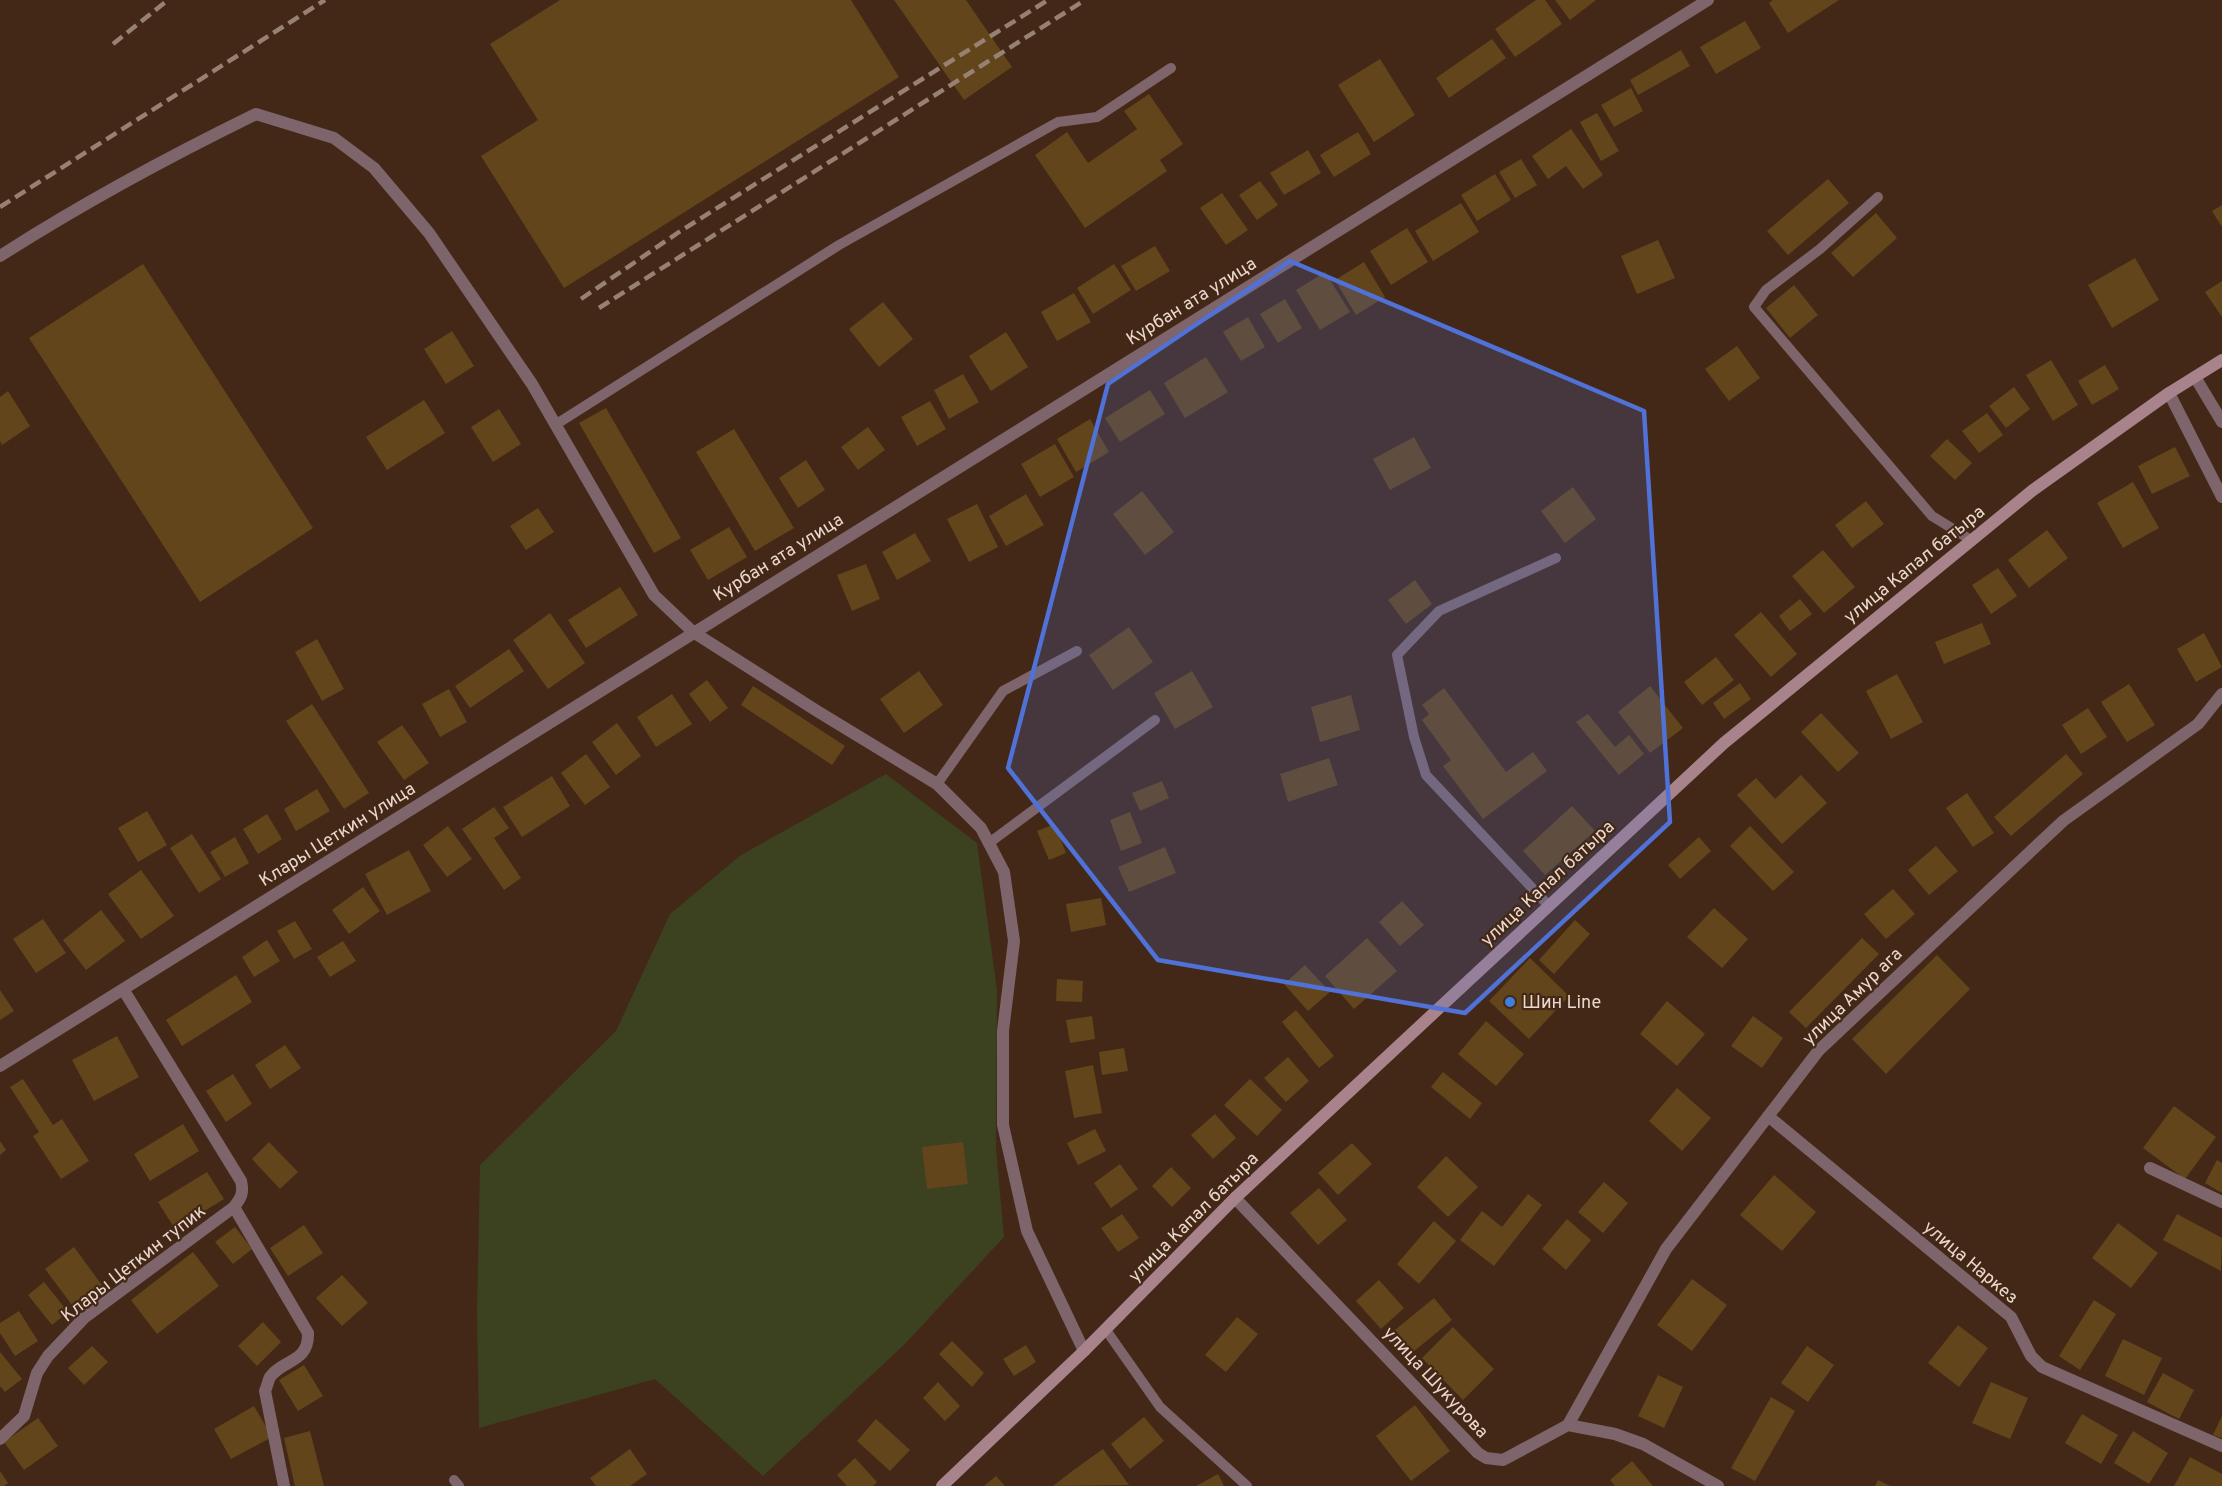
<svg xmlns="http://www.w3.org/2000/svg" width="2222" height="1486" font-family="Overpass,sans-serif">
	<rect width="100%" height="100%" fill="#432817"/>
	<path fill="#3c4120" d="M886 774 977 843 997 990 996 1149 1004 1237 905 1344 763 1476 655 1379 479 1428 477 1312 480 1165 616 1031 670 914 741 855Z"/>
	<path fill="#63451b" d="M560 0H851L899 77 564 288 481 156 538 120 490 44Z
		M894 0H966L1012 67 964 100Z
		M1536 0H1545L1562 24 1515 57 1495 29Z
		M1555 0H1596L1570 20Z
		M1773 0H1839L1788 33 1769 3Z
		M1745 21 1761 48 1716 74 1700 47Z
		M1492 39 1506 58 1449 98 1436 78Z
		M1681 50 1690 66 1638 95 1630 80Z
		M1380 59 1415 115 1374 142 1338 85Z
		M1631 88 1643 111 1614 127 1601 105Z
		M1149 94 1183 144 1160 160 1167 171 1085 228 1035 155 1067 132 1088 163 1137 129 1124 111Z
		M1597 113 1619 151 1601 161 1580 122Z
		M1571 129 1603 175 1583 189 1566 166 1548 179 1532 156Z
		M1358 132 1371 154 1334 177 1320 155Z
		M1308 150 1321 173 1284 195 1270 173Z
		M1521 159 1537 185 1515 198 1499 172Z
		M1495 174 1511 200 1477 221 1461 195Z
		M1828 179 1849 203 1788 255 1767 231Z
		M1260 181 1278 205 1257 220 1239 195Z
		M1222 193 1248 230 1226 245 1200 208Z
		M1461 203 1479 232 1433 261 1415 231Z
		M2222 205V227L2212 211Z
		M1876 213 1897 238 1853 277 1831 253Z
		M1407 228 1428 262 1391 285 1370 251Z
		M1658 240 1675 278 1637 294 1621 256Z
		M1155 246 1170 271 1136 291 1121 266Z
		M2135 258 2159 300 2112 328 2088 285Z
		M1364 262 1385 297 1356 315 1335 280Z
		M143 264 313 528 200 602 29 338Z
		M1114 264 1131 290 1093 314 1077 288Z
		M1325 272 1350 312 1320 330 1296 290Z
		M2222 281V317L2205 292Z
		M1794 285 1818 315 1790 338 1766 308Z
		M1074 293 1091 322 1057 341 1041 312Z
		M1285 299 1302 328 1278 343 1260 314Z
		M883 302 913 339 879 367 849 329Z
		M1248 317 1265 347 1241 361 1223 332Z
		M452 331 474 366 446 384 424 349Z
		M1006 332 1028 367 991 391 969 356Z
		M1737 346 1760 378 1729 401 1705 369Z
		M1206 357 1228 392 1185 418 1164 383Z
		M2051 360 2078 405 2053 421 2026 375Z
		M2105 365 2119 389 2092 405 2078 381Z
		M963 374 979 402 949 419 934 390Z
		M2014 387 2030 409 2006 428 1989 406Z
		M1150 390 1165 414 1120 442 1105 418Z
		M8 391 30 426 2 445 0 441V397Z
		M424 400 445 433 387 470 366 437Z
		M930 401 946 429 917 446 901 417Z
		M606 408 681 538 654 553 579 423Z
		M499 409 521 444 493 462 471 427Z
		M1987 413 2003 435 1979 453 1962 431Z
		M1090 419 1109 452 1076 472 1057 439Z
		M868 427 885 450 858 470 841 447Z
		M734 429 794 528 755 551 696 452Z
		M1414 437 1431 468 1390 490 1373 459Z
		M1947 439 1972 463 1955 480 1930 456Z
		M1055 444 1074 477 1040 497 1021 464Z
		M2175 447 2190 476 2152 494 2138 466Z
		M806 460 825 490 798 508 779 478Z
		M2133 482 2159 528 2123 548 2097 503Z
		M1573 487 1596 519 1565 543 1541 511Z
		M1142 491 1174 532 1145 555 1113 514Z
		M1026 494 1044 525 1006 546 989 516Z
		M1866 501 1884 524 1852 548 1835 525Z
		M977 504 998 547 969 562 947 519Z
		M538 508 554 532 526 550 510 526Z
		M729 527 747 557 708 580 690 550Z
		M2047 530 2068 558 2029 588 2008 560Z
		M915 533 931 561 897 580 882 552Z
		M1823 550 1855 587 1824 613 1792 576Z
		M866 564 880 599 852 611 837 575Z
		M1998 568 2017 596 1991 614 1972 585Z
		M1415 580 1432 604 1406 624 1388 600Z
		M620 587 638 615 586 648 568 620Z
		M1800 599 1812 614 1790 631 1779 616Z
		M1761 612 1797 654 1771 677 1734 635Z
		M550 613 585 663 548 689 513 640Z
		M1982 623 1991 644 1944 664 1935 642Z
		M1129 627 1153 662 1113 690 1089 655Z
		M2204 633 2222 667 2196 682 2177 649Z
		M317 639 344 689 322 701 295 652Z
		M509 649 524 671 470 708 455 686Z
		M1716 657 1734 680 1702 705 1684 682Z
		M919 671 943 705 904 733 880 699Z
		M1192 671 1213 707 1175 729 1154 693Z
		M1897 674 1923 722 1891 739 1866 691Z
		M707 680 728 708 710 722 689 694Z
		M1740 683 1751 699 1724 719 1713 703Z
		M2129 684 2155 725 2127 742 2101 702Z
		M753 686 845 746 832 765 741 705Z
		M1650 686 1683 728 1650 753 1618 712Z
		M1444 688 1506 772 1533 752 1547 771 1483 819 1443 766 1451 760 1422 720 1429 714 1422 705Z
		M449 689 467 722 440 737 422 704Z
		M672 694 692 724 656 747 637 717Z
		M1351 695 1360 730 1320 742 1311 707Z
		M312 704 369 793 344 809 286 721Z
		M2088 708 2107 737 2081 754 2062 725Z
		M1821 713 1859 753 1838 772 1801 732Z
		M1588 714 1615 747 1629 735 1644 754 1619 775 1576 722Z
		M617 723 641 756 616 775 592 742Z
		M402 725 429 763 404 780 377 742Z
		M586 754 610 787 585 805 561 773Z
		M2066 754 2083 774 2011 836 1994 817Z
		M1329 758 1338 785 1288 802 1280 774Z
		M1801 775 1827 803 1782 844 1737 795 1756 778 1775 799Z
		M552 776 570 806 522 837 503 807Z
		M1162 781 1169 798 1140 811 1132 793Z
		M317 789 330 811 296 831 284 809Z
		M1967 793 1994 833 1973 847 1946 808Z
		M1572 806 1595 831 1545 875 1523 851Z
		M494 807 509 828 494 838 521 878 504 890 462 829Z
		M147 811 167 845 138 862 118 828Z
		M1130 812 1142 843 1121 851 1110 820Z
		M267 814 282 839 258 854 243 829Z
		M1055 824 1066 853 1049 860 1037 831Z
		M448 826 472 859 447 877 423 845Z
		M1750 826 1794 872 1773 891 1730 846Z
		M192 834 221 879 199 893 170 848Z
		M235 837 249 863 225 877 210 852Z
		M1699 837 1711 851 1680 879 1668 865Z
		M1936 846 1958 871 1929 895 1908 870Z
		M1165 847 1176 873 1129 892 1118 867Z
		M409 850 431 891 387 915 365 874Z
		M141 870 174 916 141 939 108 894Z
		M363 887 380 911 349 934 332 910Z
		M1893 889 1915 914 1886 939 1864 914Z
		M1101 898 1106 925 1071 932 1066 904Z
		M1402 901 1424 925 1400 946 1379 922Z
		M1714 908 1748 939 1722 968 1687 937Z
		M101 910 125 941 86 970 63 940Z
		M43 919 66 953 36 973 13 939Z
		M1575 920 1590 934 1554 974 1539 960Z
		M295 921 312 949 294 959 277 931Z
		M1367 938 1397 971 1354 1009 1325 976Z
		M1862 938 1879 954 1806 1028 1789 1012Z
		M267 940 280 961 254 977 242 957Z
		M343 941 356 961 330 977 317 957Z
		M1937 955 1970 989 1886 1074 1852 1039Z
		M1530 958 1569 996 1529 1039 1489 1001Z
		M1305 965 1330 992 1308 1011 1284 984Z
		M236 975 252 1002 182 1046 166 1020Z
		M1057 979 1083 981 1082 1002 1056 1001Z
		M0 990 14 1011 0 1020Z
		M1667 1001 1705 1034 1677 1066 1640 1034Z
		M1296 1010 1334 1056 1319 1068 1282 1022Z
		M1092 1016 1095 1039 1070 1043 1066 1020Z
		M1753 1016 1783 1038 1762 1068 1731 1046Z
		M1486 1021 1524 1054 1496 1086 1458 1054Z
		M117 1036 139 1077 94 1101 72 1060Z
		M285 1045 301 1068 270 1089 255 1065Z
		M1124 1048 1128 1071 1102 1075 1099 1052Z
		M1288 1057 1309 1081 1286 1102 1264 1078Z
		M1093 1065 1102 1113 1074 1118 1065 1071Z
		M1443 1072 1482 1103 1470 1119 1431 1087Z
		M233 1074 252 1104 226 1122 206 1091Z
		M23 1079 53 1125 62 1119 89 1161 61 1179 33 1136 39 1132 10 1087Z
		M1250 1079 1282 1110 1257 1136 1224 1105Z
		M1677 1088 1711 1118 1682 1151 1649 1121Z
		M2174 1106 2216 1137 2185 1179 2143 1148Z
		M1215 1114 1236 1138 1213 1159 1191 1135Z
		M183 1124 199 1151 150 1181 134 1154Z
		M1095 1129 1106 1151 1078 1165 1067 1143Z
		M0 1141 6 1150 0 1155Z
		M269 1142 298 1172 280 1189 252 1159Z
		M963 1142 968 1184 927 1189 922 1147Z
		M1352 1143 1372 1164 1338 1195 1318 1173Z
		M1446 1156 1478 1187 1448 1217 1417 1187Z
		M2217 1160 2222 1163V1193L2205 1183Z
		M1120 1164 1138 1189 1111 1208 1094 1183Z
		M1171 1167 1191 1188 1172 1207 1152 1186Z
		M207 1172 224 1199 175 1229 158 1202Z
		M1774 1175 1816 1212 1782 1251 1740 1215Z
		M1604 1182 1628 1203 1603 1233 1578 1212Z
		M1319 1188 1347 1220 1318 1245 1290 1213Z
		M1528 1194 1542 1205 1494 1266 1460 1240 1482 1211 1502 1227Z
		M1122 1214 1139 1238 1118 1252 1101 1228Z
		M2177 1214 2222 1238 2221 1271 2163 1240Z
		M1567 1219 1591 1240 1566 1270 1542 1249Z
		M1434 1221 1456 1241 1419 1284 1397 1264Z
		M2118 1223 2158 1253 2131 1288 2092 1258Z
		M304 1225 323 1253 288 1276 270 1248Z
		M235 1227 252 1249 233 1264 215 1242Z
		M74 1247 104 1288 75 1309 45 1269Z
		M193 1252 219 1286 157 1334 131 1300Z
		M342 1275 368 1303 342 1326 316 1298Z
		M1692 1279 1727 1305 1692 1351 1657 1325Z
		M1379 1280 1404 1308 1381 1329 1356 1301Z
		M44 1282 68 1312 52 1325 28 1295Z
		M1434 1298 1452 1320 1413 1352 1395 1330Z
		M2094 1300 2116 1314 2080 1370 2059 1356Z
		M19 1311 38 1341 15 1356 0 1333V1323Z
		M1237 1317 1258 1334 1226 1372 1205 1355Z
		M263 1322 281 1342 257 1366 238 1346Z
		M1958 1325 1988 1348 1959 1387 1928 1363Z
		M1453 1327 1494 1369 1463 1400 1422 1358Z
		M2123 1339 2162 1358 2144 1395 2105 1376Z
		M952 1341 984 1373 972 1387 939 1354Z
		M1026 1345 1036 1362 1014 1376 1003 1359Z
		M92 1346 108 1362 84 1385 68 1368Z
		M1807 1346 1834 1365 1808 1402 1781 1383Z
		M0 1352 22 1379 5 1392 0 1386Z
		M304 1365 323 1396 298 1411 279 1380Z
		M2163 1373 2194 1390 2179 1419 2147 1402Z
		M1658 1375 1683 1387 1664 1428 1638 1416Z
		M938 1382 960 1406 945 1421 923 1398Z
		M1991 1382 2028 1398 2010 1439 1972 1423Z
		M1771 1397 1795 1411 1755 1481 1731 1468Z
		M1415 1405 1450 1451 1411 1481 1376 1436Z
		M254 1406 272 1437 231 1459 214 1429Z
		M2082 1414 2118 1435 2101 1464 2065 1443Z
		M2222 1416V1438L2213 1435Z
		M1144 1417 1164 1441 1130 1469 1111 1444Z
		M38 1418 58 1446 24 1470 4 1442Z
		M876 1419 910 1450 890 1471 857 1441Z
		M310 1431 324 1486H295L284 1438Z
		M2133 1431 2168 1453 2149 1484 2114 1463Z
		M630 1449 647 1474 630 1486H596L590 1478Z
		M1103 1449 1129 1485 1053 1486 1075 1469Z
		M2190 1457 2222 1474V1486H2174Z
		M855 1458 877 1482 873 1486H847L837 1475Z
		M1632 1461 1653 1486H1615L1610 1480Z
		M0 1471 8 1483 4 1486H0Z
		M1218 1474 1224 1486H1196Z
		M996 1476 1005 1486H984Z
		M1878 1480 1890 1486H1875Z"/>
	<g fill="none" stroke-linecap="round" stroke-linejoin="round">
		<path stroke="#7d656b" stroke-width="10" d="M1878 197 1820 249 1766 290 1754 307 1932 516 1971 540
			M555 425 839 245 1058 122 1097 117 1171 68
			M937 784 1003 691 1077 651
			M989 843 1155 720
			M1549 906 1426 775 1414 737 1397 655 1439 611 1556 558
			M1106 1330 1160 1407 1247 1486
			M454 1480 459 1486"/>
		<path stroke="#7d656b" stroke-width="12" d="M0 256C83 203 168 157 256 114L334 138 374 168 429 233 532 384 654 595 693 632 817 711 937 784 981 828 1004 872 1014 941 1003 1031V1125L1027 1231 1084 1351
			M2195 377 2222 422
			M2169 393 2222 497
			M0 1066 1708 0
			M1768 1116 2011 1317 2031 1356 2042 1367 2222 1446
			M2150 1168 2222 1202
			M1235 1198 1478 1453 1486 1458 1503 1460 1568 1425 1615 1434 1643 1444 1718 1486
			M234 1207 308 1333C309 1363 283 1359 270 1377 268 1381 267 1387 265 1391L284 1486
			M1568 1425 1666 1249 1819 1050 2063 821 2198 724 2222 694
			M0 1439 24 1416 37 1373 48 1356 84 1318 234 1207C241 1198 244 1193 241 1181L123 989"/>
		<path stroke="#a8838c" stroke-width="12" d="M942 1486 1084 1351 1235 1198 1724 743 2033 490 2169 393 2222 360"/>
		<path stroke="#978173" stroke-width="4.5" stroke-dasharray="12 6" stroke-linecap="butt" d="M113 44 168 0
			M0 207 325 0
			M581 299 679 232 1048 0
			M599 308 1085 0"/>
	</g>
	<path fill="#5071d6" fill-opacity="0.2" stroke="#5071d6" stroke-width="4.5" stroke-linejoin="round" d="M1290 261 1644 411 1670 822 1465 1013 1158 960 1008 768 1108 384Z"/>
	<circle fill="#3f7fe0" stroke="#432817" stroke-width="2" cx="1510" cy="1002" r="6"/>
	<g text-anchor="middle" stroke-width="4.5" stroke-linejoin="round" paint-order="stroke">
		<g font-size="18" fill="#ebd9ce" stroke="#432817">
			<text transform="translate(1191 301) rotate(-32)" y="6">Курбан ата улица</text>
			<text transform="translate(778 557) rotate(-32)" y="6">Курбан ата улица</text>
			<text transform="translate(1914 564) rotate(-39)" y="6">улица Капал батыра</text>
			<text transform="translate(337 834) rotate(-32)" y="6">Клары Цеткин улица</text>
			<text transform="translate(1547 883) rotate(-43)" y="6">улица Капал батыра</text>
			<text transform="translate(1852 996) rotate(-44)" y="6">улица Амур ага</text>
			<text transform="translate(1193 1217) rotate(-45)" y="6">улица Капал батыра</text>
			<text transform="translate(1971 1262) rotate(40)" y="6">улица Наркез</text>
			<text transform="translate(133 1263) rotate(-38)" y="6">Клары Цеткин тупик</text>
			<text transform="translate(1436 1382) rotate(47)" y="6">улица Шукурова</text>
		</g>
		<g font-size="18" fill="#ebd9ce" stroke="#432817" text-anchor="start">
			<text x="1522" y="1008">Шин Line</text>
		</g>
	</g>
</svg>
